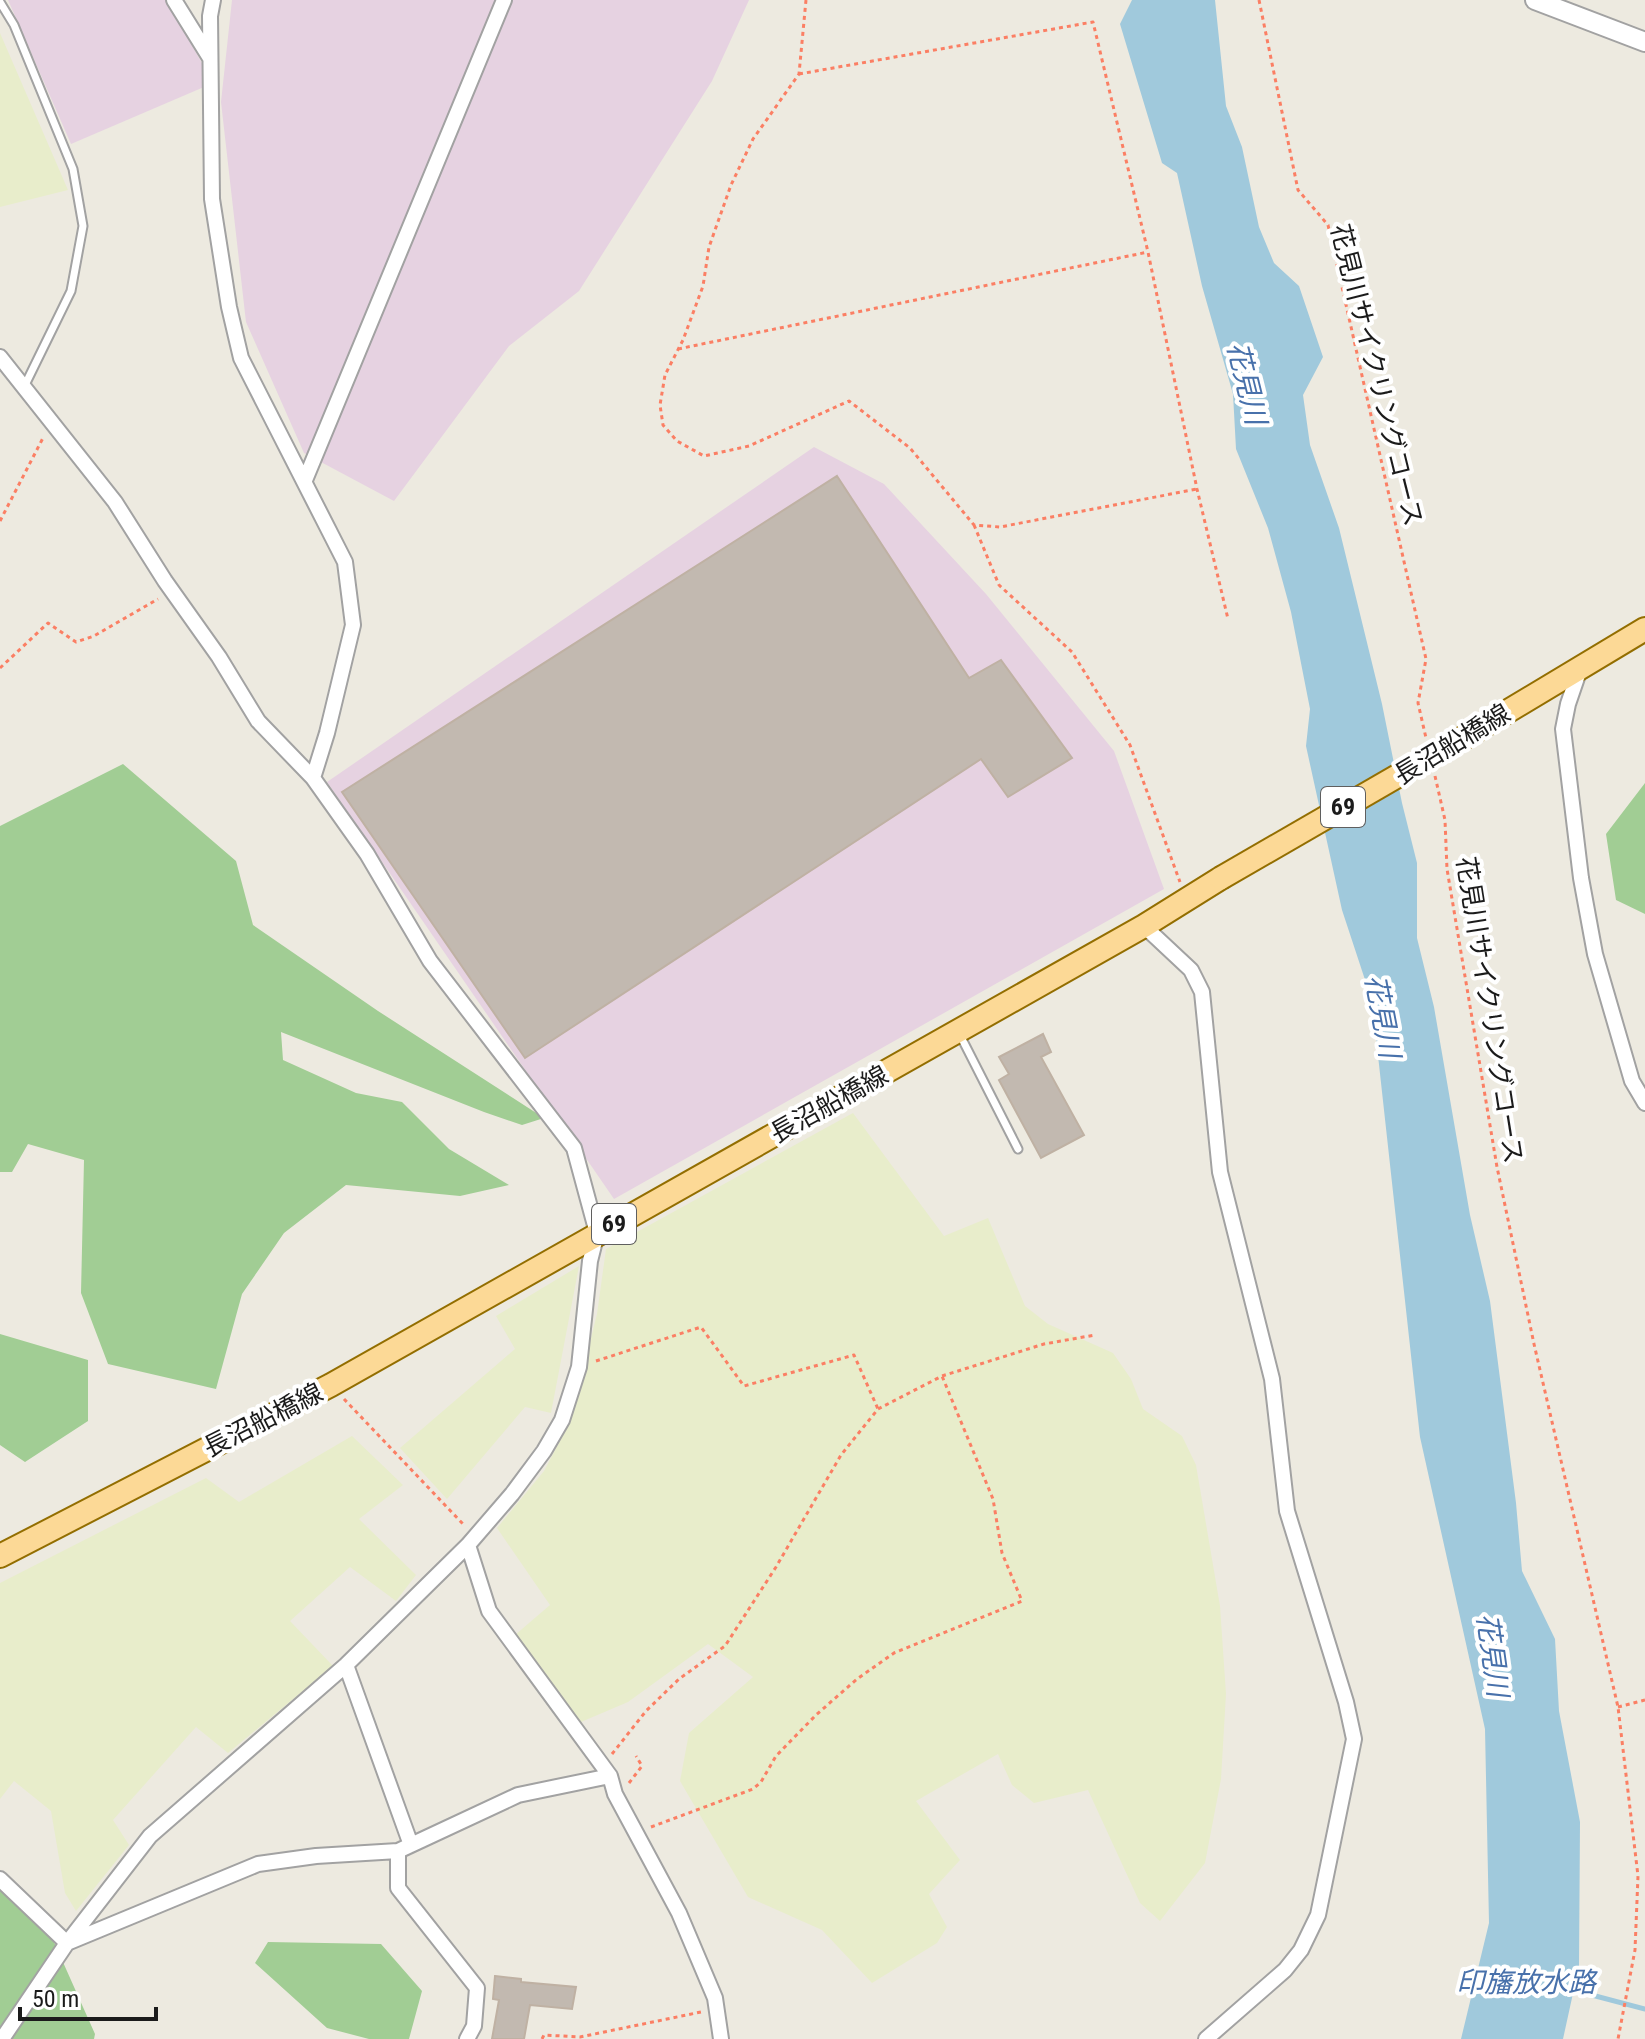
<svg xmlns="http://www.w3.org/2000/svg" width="1645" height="2039" font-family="'Roboto Condensed','Noto Sans JP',sans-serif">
	<rect width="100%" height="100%" fill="#edeae0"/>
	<path fill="#e6d2e1" d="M8 0H167L203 65 204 87 71 144Z
		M232 0H749L712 81 579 291 509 346 394 501 304 453 246 322 221 102Z
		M814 447 884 484 986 594 1114 751 1164 889 614 1199 327 782Z"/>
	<path fill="#e8edcb" d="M0 33 68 190 0 207Z
		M853 1113 944 1236 988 1218 1025 1306 1048 1324 1113 1353 1131 1379 1143 1409 1182 1436 1196 1465 1220 1606 1226 1694 1221 1779 1205 1863 1160 1921 1140 1903 1088 1790 1034 1803 1012 1785 998 1754 916 1801 960 1860 929 1894 947 1927 937 1943 872 1983 822 1930 748 1897 680 1781 689 1733 753 1677 708 1644 628 1702 574 1725 515 1635 550 1605 497 1528 544 1471 570 1422 597 1314 606 1249Z
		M579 1266 551 1413 525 1407 447 1499 400 1448 515 1349 496 1316Z
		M352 1436 403 1485 359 1519 416 1575 396 1601 350 1567 290 1621 333 1666 228 1753 196 1727 113 1820 129 1845 76 1911 65 1893 51 1811 14 1781 0 1799V1583L206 1478 239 1502Z"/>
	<path fill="#a1cd94" d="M123 764 236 861 253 925 378 1011 544 1118 522 1125 484 1112 281 1032 283 1060 356 1093 402 1102 449 1149 509 1185 460 1196 346 1185 284 1233 242 1294 216 1389 108 1364 81 1293 84 1160 28 1144 12 1172H0V826Z
		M1645 783V914L1616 900 1606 834Z
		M0 1334 88 1360V1421L25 1462 0 1445Z
		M0 1890 54 1942 95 2034 94 2039H0Z
		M268 1942 381 1944 422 1991 409 2039H369L327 2028 255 1963Z"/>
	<path fill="#a0c9dc" d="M1132 0H1215L1226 106 1242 147 1259 227 1274 263 1299 286 1323 357 1303 395 1310 445 1339 528 1382 704 1402 803 1417 863V938L1434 1007 1470 1215 1490 1301 1516 1503 1522 1571 1555 1639 1559 1711 1580 1822 1579 1966 1563 2039H1461L1489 1923 1485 1729 1420 1437 1372 1001 1342 910 1306 746 1310 709 1291 612 1268 528 1236 449 1233 394 1202 286 1177 173 1162 163 1120 24Z"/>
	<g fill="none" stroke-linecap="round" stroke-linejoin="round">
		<path stroke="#a0c9dc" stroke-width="5" d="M1569 1989 1645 2009"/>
	</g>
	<path fill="#c2b9b0" stroke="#bfb1a3" stroke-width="2" d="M837 476 969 678 1001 660 1072 758 1008 797 981 759 525 1058 342 792Z
		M1043 1034 1051 1052 1041 1057 1084 1135 1041 1158 999 1080 1009 1074 999 1057Z
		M495 1976 521 1979V1982L576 1987 572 2009 530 2005 524 2039H492L499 2000 493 1999Z"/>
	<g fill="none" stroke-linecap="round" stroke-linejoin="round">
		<g stroke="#a2a2a2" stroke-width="11">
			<path id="service" d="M0 2 14 25 73 169 83 226 71 291 24 387
				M959 1033 1018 1149"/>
		</g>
		<g stroke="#a2a2a2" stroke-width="18">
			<path id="minor" d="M174 0 210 58
				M213 0 210 16 212 199 229 307 241 358 345 562 353 625 327 733 313 778 367 854 430 961 574 1148 597 1233 590 1261 579 1367 562 1420 544 1451 512 1494 468 1545 489 1611 610 1776 615 1794 679 1913 715 1998 721 2039
				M0 357 115 502 165 581 219 657 258 721 313 778
				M305 480 504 0
				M1581 666 1568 704 1563 729 1581 878 1595 954 1632 1081 1645 1103
				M1144 926 1191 970 1202 992 1220 1172 1272 1379 1287 1511 1346 1702 1354 1739 1318 1915 1301 1950 1285 1970 1206 2039
				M346 1665 411 1845
				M0 1879 67 1943 258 1864 316 1856 398 1851
				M2 2039 67 1943 150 1836 346 1665 468 1545
				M467 2039 474 2026 477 1988 398 1888V1851L518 1795 610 1776"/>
		</g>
		<g stroke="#a2a2a2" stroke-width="22">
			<path id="tertiary" d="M1535 0 1645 42"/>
		</g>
		<g stroke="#936e00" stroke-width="26">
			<path id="primary" d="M1465 737 1645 629
				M0 1556 331 1385 1144 926 1221 878"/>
		</g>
		<path stroke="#fb7f64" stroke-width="3" stroke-dasharray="4 4" stroke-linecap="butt" d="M806 0 799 74 753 139 731 185 709 247 703 286 683 340 665 375 660 405 663 425 677 441 704 456 749 446 849 401 910 448 974 525 1000 527 1197 489
			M1259 0 1298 190 1328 225 1426 659 1418 703 1426 738
			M799 74 1093 22 1148 252 1197 489 1228 619
			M678 349 1148 252
			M0 521 44 436
			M974 525 999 585 1072 652 1130 745 1180 882
			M0 668 48 623 76 642 94 636 158 599
			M1435 776 1445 820 1447 869 1497 1167 1534 1344 1618 1707 1638 1876 1635 1950 1618 2039
			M596 1361 701 1327 744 1386 854 1355 878 1409
			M344 1399 463 1524
			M1618 1707 1645 1700
			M612 1754 646 1711 679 1679 725 1646 776 1567 841 1455 878 1409 942 1376 1044 1344 1095 1335
			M629 1783 642 1766 636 1756
			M651 1827 753 1789 761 1782 776 1756 816 1715 857 1679 894 1653 1022 1601 1002 1553 993 1499 942 1376
			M542 2039 544 2035 580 2037 701 2012"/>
		<use href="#service" stroke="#fff" stroke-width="7"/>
		<use href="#minor" stroke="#fff" stroke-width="14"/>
		<use href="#tertiary" stroke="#fff" stroke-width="18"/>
		<use href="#primary" stroke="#fcd996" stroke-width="22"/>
		<g stroke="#936e00" stroke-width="26" stroke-linecap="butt">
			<path id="primary-bridge" d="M1221 878 1465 737"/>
		</g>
		<use href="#primary-bridge" stroke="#fcd996" stroke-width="22"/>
	</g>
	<g text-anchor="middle" stroke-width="8" stroke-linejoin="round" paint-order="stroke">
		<g fill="#fff" stroke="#5f5f5f" stroke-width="2">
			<rect x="1321" y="787" width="44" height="40" rx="6"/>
			<rect x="592" y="1204" width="44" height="40" rx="6"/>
		</g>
		<g font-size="24" font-weight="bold" fill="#1b1b1b">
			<text x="1343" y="815">69</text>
			<text x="614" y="1232">69</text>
		</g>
		<g font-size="26" fill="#1b1b1b" stroke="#fff">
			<text transform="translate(1377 375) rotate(76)" y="9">花見川サイクリングコース</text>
			<text transform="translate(1452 744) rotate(-31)" y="9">長沼船橋線</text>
			<text transform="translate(1490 1010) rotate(81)" y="9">花見川サイクリングコース</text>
			<text transform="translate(829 1104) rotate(-29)" y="9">長沼船橋線</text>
			<text transform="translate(263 1420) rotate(-27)" y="9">長沼船橋線</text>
		</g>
		<g font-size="28" font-style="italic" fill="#4871ab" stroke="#fff">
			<text transform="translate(1247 383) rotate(76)" y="10">花見川</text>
			<text transform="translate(1383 1016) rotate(79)" y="10">花見川</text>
			<text transform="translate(1493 1655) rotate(82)" y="10">花見川</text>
			<text x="1526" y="1992">印旛放水路</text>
		</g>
	</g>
	<path d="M20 2007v12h136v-12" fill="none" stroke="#1b1b1b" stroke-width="4"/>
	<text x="32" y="2007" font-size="24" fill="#1b1b1b" stroke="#ffffff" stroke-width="6" paint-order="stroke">50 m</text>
</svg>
